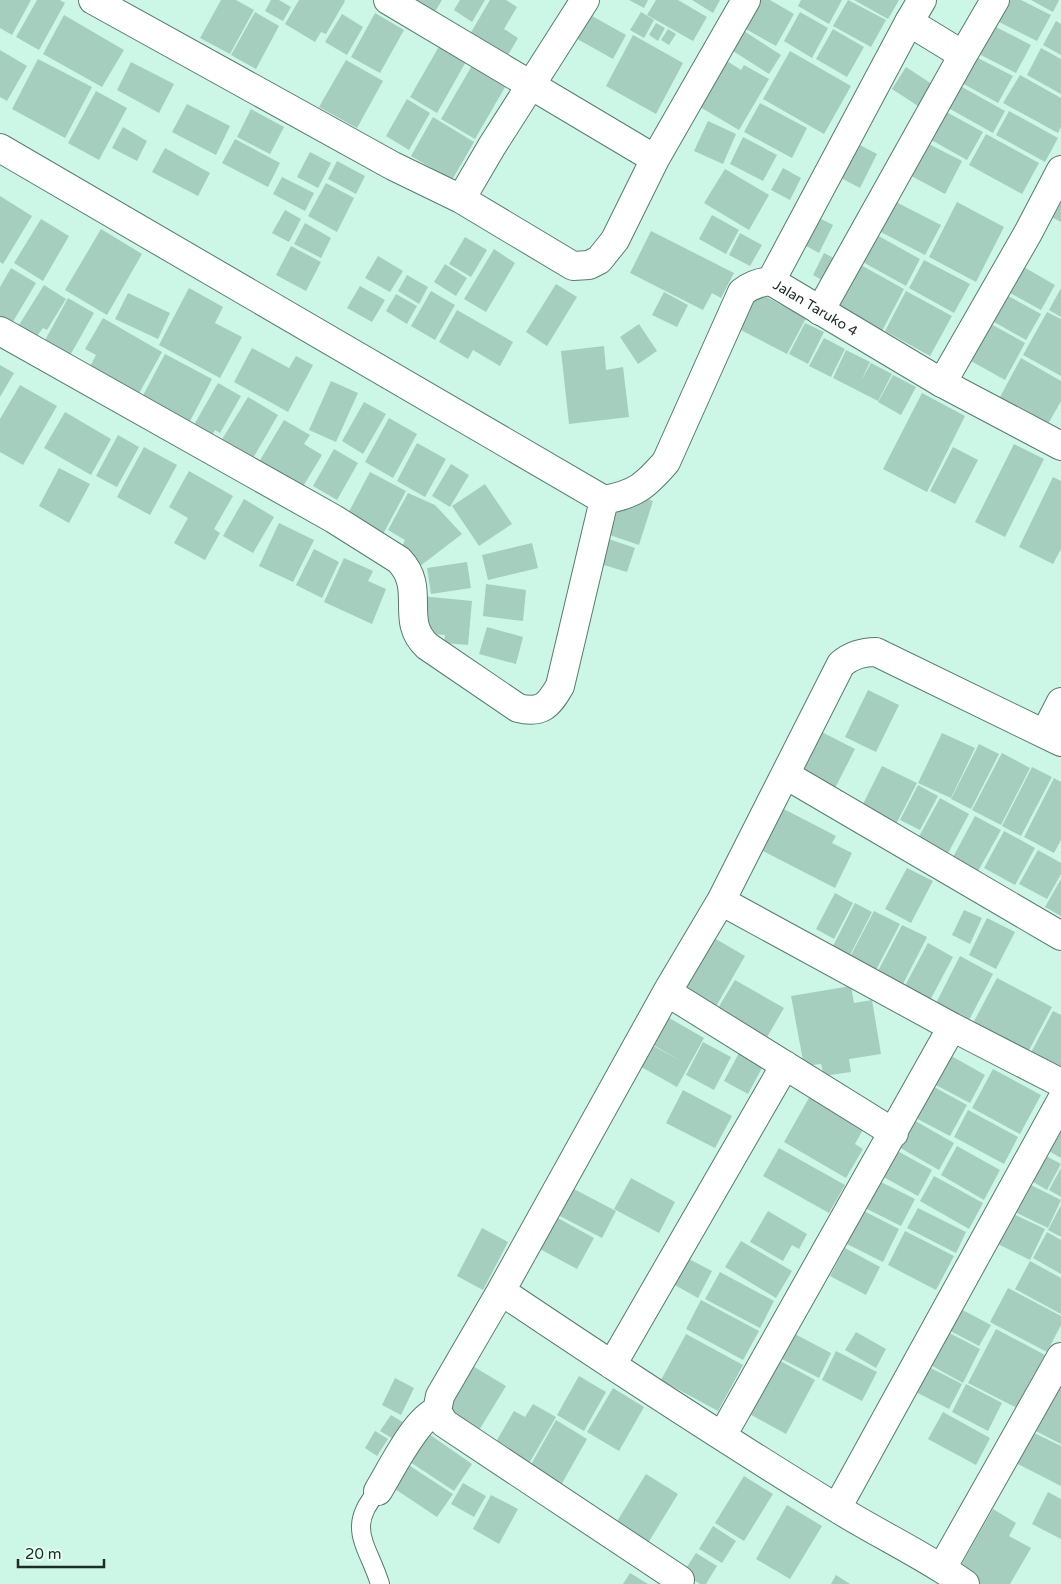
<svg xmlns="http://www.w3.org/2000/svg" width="1061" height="1584" font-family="'Varela Round',sans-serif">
	<rect width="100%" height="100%" fill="#ccf6e6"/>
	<path fill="#a5cebe" d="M0 0H31L12 35 0 28Z
		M37 0H60L65 3 39 50 16 37Z
		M221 0H236L254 10 230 54 200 38Z
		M271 0H279L291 7 283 21 265 11Z
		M299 0H344L345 1 326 34 321 32 315 42 285 24Z
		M409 0H442L433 15Z
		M460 0H485L472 22 454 10Z
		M490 0H506L517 7 504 29 518 38 507 57 470 34Z
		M629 0H648L644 8Z
		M656 0H678L707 17 693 41 647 15Z
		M692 0H720L713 13Z
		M760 0H770L794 14 776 46 744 28Z
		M801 0H842L829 24 798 6Z
		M848 0 886 20 871 47 833 26Z
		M854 0H899L888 19Z
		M1003 0H1021L1051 15 1037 41 993 19Z
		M1031 0H1059L1053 12Z
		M255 12 279 26 256 69 231 55Z
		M585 12 626 35 613 59 572 36Z
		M641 12 654 20 644 38 630 30Z
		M800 12 828 28 812 58 784 41Z
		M375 13 404 30 380 73 351 57Z
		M342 14 363 27 347 55 325 42Z
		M64 15 124 50 102 87 43 54Z
		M1056 21 1061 24V55L1043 45Z
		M656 23 665 28 658 41 649 35Z
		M990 24 1031 45 1016 73 975 52Z
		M668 29 676 34 669 45 661 40Z
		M833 29 864 47 847 77 816 59Z
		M744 31 781 55 769 74 733 51Z
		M633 35 683 63 656 114 606 86Z
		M441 43 468 58 437 113 410 97Z
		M1041 48 1061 59V94L1027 75Z
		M0 50 27 66 7 101 0 97Z
		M790 51 851 86 824 134 763 99Z
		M976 57 1013 76 998 103 962 83Z
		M38 59 92 87 65 138 12 109Z
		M346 60 383 81 357 128 319 107Z
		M727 61 741 70 744 65 769 79 739 130 700 107Z
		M131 62 174 84 159 113 117 90Z
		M474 62 508 82 475 139 441 119Z
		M906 67 932 84 918 106 892 89Z
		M1020 75 1061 98V127L1058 133 1003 103Z
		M955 83 1005 111 993 133 943 105Z
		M96 91 127 108 99 160 68 143Z
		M407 99 430 113 409 150 386 136Z
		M760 103 807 128 792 158 744 132Z
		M187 104 230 126 216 155 172 132Z
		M251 109 284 127 270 154 237 137Z
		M941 109 983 132 967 160 926 137Z
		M1009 111 1058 138 1045 162 996 135Z
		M433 117 474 142 452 180 411 156Z
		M708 121 736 134 723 164 694 151Z
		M123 127 147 141 137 161 112 148Z
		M986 134 1039 163 1022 194 969 165Z
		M743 137 777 155 763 181 730 164Z
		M235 139 280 163 268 187 222 163Z
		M921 140 962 161 945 194 904 172Z
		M854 142 877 154 860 188 837 176Z
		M165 148 210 173 198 196 152 172Z
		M310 152 331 163 318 188 297 177Z
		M337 161 365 176 356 194 328 179Z
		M783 168 801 178 790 200 771 190Z
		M725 169 769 195 749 230 704 203Z
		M282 177 314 193 305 211 273 194Z
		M1061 180V222L1044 213Z
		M326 183 354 198 337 232 308 216Z
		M0 196 32 216 3 264 0 262Z
		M892 200 941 225 925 255 877 230Z
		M957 202 1004 227 976 282 929 257Z
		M285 210 301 219 289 242 272 233Z
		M712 215 739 230 726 254 699 239Z
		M813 215 833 225 819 253 799 242Z
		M41 219 69 236 43 281 14 263Z
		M305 223 331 238 321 258 294 244Z
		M101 229 142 254 107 315 65 290Z
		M651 231 734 273 721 298 712 293 703 310 630 273Z
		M740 233 762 245 750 266 729 255Z
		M875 234 920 259 906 286 861 261Z
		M465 237 487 250 471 277 449 264Z
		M291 246 321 262 306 291 276 275Z
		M494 249 515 263 486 312 464 299Z
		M824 253 840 261 829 284 813 275Z
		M378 256 403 271 390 292 365 278Z
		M924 260 970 284 954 313 909 288Z
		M1015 262 1055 285 1041 310 1001 288Z
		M445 264 467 278 456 296 434 282Z
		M859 264 904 289 881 333 835 308Z
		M11 268 36 283 11 325 0 318V287Z
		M407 275 428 287 419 304 398 291Z
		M556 284 577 297 547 346 526 332Z
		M44 285 66 299 47 330 43 328 37 336 19 325Z
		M360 286 385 300 372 322 347 308Z
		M189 288 223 307 215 323 242 337 220 378 159 345Z
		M1061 288V317L1049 310Z
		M431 291 455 305 435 340 411 326Z
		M906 291 952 316 930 356 885 331Z
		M664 292 688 305 677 327 652 315Z
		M757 292 806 318 787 354 739 329Z
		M1001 292 1041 314 1026 340 987 318Z
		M128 293 170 313 158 339 115 319Z
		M396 294 417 306 407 324 386 311Z
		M68 298 94 313 68 359 43 344Z
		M457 310 513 342 500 366 473 350 468 359 439 342Z
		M1047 312 1061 319V376L1023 355Z
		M103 318 162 352 137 397 86 374 96 355 85 349Z
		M982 319 1025 343 1005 380 962 356Z
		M805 323 824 332 808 364 789 354Z
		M639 324 657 351 638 364 620 337Z
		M824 338 845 349 831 377 809 366Z
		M604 346 606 370 623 367 629 417 569 424 561 351Z
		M252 348 289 368 296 356 313 365 288 412 234 382Z
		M846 350 870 362 861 381 871 363 892 374 878 401 833 378Z
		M165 354 212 379 187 427 140 401Z
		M1021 358 1061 381V401L1048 424 1000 397Z
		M0 365 14 373 0 397Z
		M893 375 916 387 901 415 878 402Z
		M331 381 358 393 336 442 309 430Z
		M218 383 241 396 220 433 215 430 209 441 191 430Z
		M20 385 57 406 23 465 0 452V419Z
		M922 393 965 416 927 492 883 469Z
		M248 397 278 415 252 460 221 441Z
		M364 402 386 414 363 454 342 441Z
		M65 412 111 439 91 475 44 448Z
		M389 418 417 434 393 478 365 462Z
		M284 420 310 435 304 444 322 455 299 493 256 467Z
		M118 435 139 447 117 487 96 476Z
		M417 443 446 459 425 497 397 481Z
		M1014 444 1044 459 1005 537 975 522Z
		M144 447 177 465 150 515 117 497Z
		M953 447 978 460 955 504 930 491Z
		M334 449 358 463 337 500 313 486Z
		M451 464 469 475 450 507 432 496Z
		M59 468 90 484 69 523 39 506Z
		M189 471 233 496 214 529 220 533 205 560 174 543 188 518 169 507Z
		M370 472 406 491 381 538 345 519Z
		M1053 477 1061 481V549L1053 564 1019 547Z
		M485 484 512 524 479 546 452 506Z
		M408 493 435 505 462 534 415 570 399 553 405 540 388 530Z
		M639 496 653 501 639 545 604 533 612 507 624 511 628 499Z
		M244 499 274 517 253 553 223 536Z
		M279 523 314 540 293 582 259 566Z
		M603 537 635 548 627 572 594 562Z
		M532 543 538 568 488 580 482 555Z
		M314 549 339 562 322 598 296 585Z
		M344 558 373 571 368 581 386 589 372 624 324 602Z
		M467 562 471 588 431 594 427 568Z
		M486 584 526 590 523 621 483 616Z
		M421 596 472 601 468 645 444 643 445 635 418 633Z
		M487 627 523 637 516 664 479 654Z
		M868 690 899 705 876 752 845 737Z
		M814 728 855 749 833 792 792 770Z
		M942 733 975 748 951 798 918 783Z
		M979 744 999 754 971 809 951 799Z
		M1002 753 1030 768 1001 825 972 810Z
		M882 766 917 783 895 826 861 808Z
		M1032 767 1052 777 1021 836 1002 826Z
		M1054 778 1061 782V840L1054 853 1024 837Z
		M918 785 938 796 920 830 900 820Z
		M940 798 969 814 946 857 917 840Z
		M778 806 836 836 832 843 852 853 835 888 757 848Z
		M975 816 1001 830 977 873 952 859Z
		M1004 831 1035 848 1015 885 984 868Z
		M1038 850 1061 863V874L1047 899 1019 884Z
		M907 868 933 881 911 923 885 909Z
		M1061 879V916L1045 907Z
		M835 893 853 903 834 939 816 929Z
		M855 903 872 912 849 957 832 948Z
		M964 910 982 918 970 944 952 935Z
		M874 911 900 924 876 970 850 957Z
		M987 918 1015 932 996 969 969 955Z
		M902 925 927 937 902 986 877 973Z
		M709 935 745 956 714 1010 678 988Z
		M928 943 953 957 927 1006 901 993Z
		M960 956 993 974 966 1026 933 1009Z
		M997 978 1052 1007 1027 1054 972 1025Z
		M735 980 784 1008 767 1037 718 1008Z
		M851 986 854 1003 872 1000 881 1054 849 1059 851 1072 824 1076 821 1064 804 1066 791 996Z
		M1053 1011 1061 1015V1068L1028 1058Z
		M664 1015 704 1038 677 1087 636 1064 648 1043 681 1061 648 1042Z
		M703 1042 731 1057 714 1090 686 1075Z
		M739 1053 763 1066 748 1094 724 1081Z
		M948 1054 985 1075 970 1103 932 1083Z
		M993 1069 1041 1095 1020 1134 972 1108Z
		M927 1083 967 1105 950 1136 910 1115Z
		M683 1090 732 1116 715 1148 666 1123Z
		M810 1096 864 1128 855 1144 863 1149 846 1178 784 1142Z
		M968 1110 1018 1137 1004 1164 954 1137Z
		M1061 1113V1158L1042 1147Z
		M912 1119 954 1143 939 1170 897 1146Z
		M957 1146 1000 1170 984 1200 941 1175Z
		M779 1148 845 1185 829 1213 763 1176Z
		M892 1148 932 1170 918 1196 878 1174Z
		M1037 1151 1061 1164 1047 1190 1023 1176Z
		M1061 1168V1197L1049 1190Z
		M934 1176 983 1203 969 1229 920 1201Z
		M631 1178 675 1202 659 1233 614 1209Z
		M875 1179 915 1199 901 1226 861 1206Z
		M1021 1180 1061 1200 1048 1228 1007 1208Z
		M572 1188 616 1211 602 1238 558 1215Z
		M1061 1205V1237L1048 1230Z
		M918 1208 966 1232 956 1253 907 1228Z
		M860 1209 899 1229 883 1262 843 1242Z
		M768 1211 807 1234 799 1249 792 1245 783 1261 750 1242Z
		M1007 1211 1045 1229 1030 1260 992 1241Z
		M556 1217 594 1238 577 1269 540 1249Z
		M482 1228 508 1242 483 1290 457 1276Z
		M905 1231 954 1256 936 1290 888 1265Z
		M1047 1232 1061 1240V1274L1033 1258Z
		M741 1241 792 1271 776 1298 725 1267Z
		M845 1248 880 1267 866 1295 830 1276Z
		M687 1258 712 1271 698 1298 673 1284Z
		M1030 1261 1061 1278V1314L1015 1289Z
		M720 1272 774 1301 760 1328 705 1299Z
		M1008 1288 1061 1316V1325L1047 1352 990 1322Z
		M701 1300 759 1331 743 1360 686 1329Z
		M955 1306 991 1325 979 1346 943 1327Z
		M942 1329 980 1349 963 1383 925 1362Z
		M996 1329 1045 1355 1017 1408 968 1383Z
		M791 1332 831 1353 819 1378 778 1357Z
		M856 1332 886 1349 876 1368 845 1350Z
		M686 1334 743 1365 718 1411 661 1380Z
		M836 1351 877 1372 862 1401 822 1380Z
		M775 1358 815 1380 786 1434 746 1412Z
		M471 1365 506 1386 478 1432 443 1412Z
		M925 1365 962 1384 949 1409 912 1390Z
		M579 1376 606 1392 584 1431 557 1415Z
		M395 1378 414 1388 401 1415 382 1405Z
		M1061 1378V1444L1034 1430Z
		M966 1384 1002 1403 988 1431 952 1412Z
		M613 1388 644 1407 619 1451 587 1432Z
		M533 1404 556 1417 527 1467 493 1447 514 1411 525 1417Z
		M943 1412 990 1438 976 1465 928 1439Z
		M391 1415 406 1424 395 1440 380 1431Z
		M556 1420 587 1439 560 1487 529 1468Z
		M375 1431 388 1439 377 1456 365 1448Z
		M426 1432 472 1464 454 1491 407 1460Z
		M1032 1432 1061 1446V1486L1016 1463Z
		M404 1462 453 1494 437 1517 389 1485Z
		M646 1474 678 1494 645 1548 613 1528Z
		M744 1476 773 1494 744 1541 715 1523Z
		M463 1483 486 1496 474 1517 451 1504Z
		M1048 1492 1061 1499V1539L1032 1524Z
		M491 1495 518 1509 499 1544 473 1529Z
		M787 1505 822 1526 790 1579 756 1559Z
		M993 1509 1016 1523 1009 1536 1031 1548 1010 1584H977L957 1572Z
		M713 1526 736 1541 722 1563 699 1549Z
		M696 1553 717 1566 706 1584H700L683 1573Z
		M630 1573 648 1584H623Z
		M836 1575 850 1584H831Z"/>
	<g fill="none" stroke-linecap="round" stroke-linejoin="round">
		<g stroke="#567d6f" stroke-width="20">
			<path id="service" d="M378 1491C345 1528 368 1545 380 1584"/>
		</g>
		<g stroke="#567d6f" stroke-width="30">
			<path id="minor" d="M93 0 393 166 461 199 492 146 585 0
				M388 0 655 159
				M909 22 963 55 995 0
				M0 148 604 500C636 494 645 486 666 462L742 292C751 285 759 282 771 281
				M461 199 573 266 589 265 599 260 615 240 655 159 746 0
				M820 311 963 55
				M0 331 334 519 399 560C427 589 399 620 427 646L518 708C542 714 549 705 560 686L604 500
				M942 383 1028 233 1061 170
				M1045 733 1061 702
				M786 775 1061 936
				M721 901 952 1027 1061 1083
				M667 992 894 1133
				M501 1291C611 1365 722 1438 835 1507 878 1534 924 1555 965 1584
				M612 1365 785 1065
				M722 1436 952 1027
				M378 1491C391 1470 416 1418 437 1411
				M837 1508 1061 1101
				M942 1568 1061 1357
				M680 1580 444 1423 437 1411 440 1396 501 1291 667 992 721 901 841 664C852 655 862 652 876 652L1061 742"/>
		</g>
		<g stroke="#567d6f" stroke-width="30">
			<g id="tertiary">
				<path id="s1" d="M922 0 909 22 771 281 942 383 1061 446"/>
			</g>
		</g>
		<use href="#service" stroke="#fff" stroke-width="18"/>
		<use href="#minor" stroke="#fff" stroke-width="28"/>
		<use href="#tertiary" stroke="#fff" stroke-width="28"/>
	</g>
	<g text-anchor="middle" stroke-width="4" stroke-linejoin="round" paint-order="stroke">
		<g font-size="14" fill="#1c2c27" stroke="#e6fff5">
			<text dy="5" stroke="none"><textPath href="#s1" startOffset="371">Jalan Taruko 4</textPath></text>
		</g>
	</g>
	<path d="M18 1559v8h86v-8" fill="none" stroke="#1c2c27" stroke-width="2.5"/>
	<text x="25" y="1559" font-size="15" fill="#1c2c27" stroke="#e6fff5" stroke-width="4" paint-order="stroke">20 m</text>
</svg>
